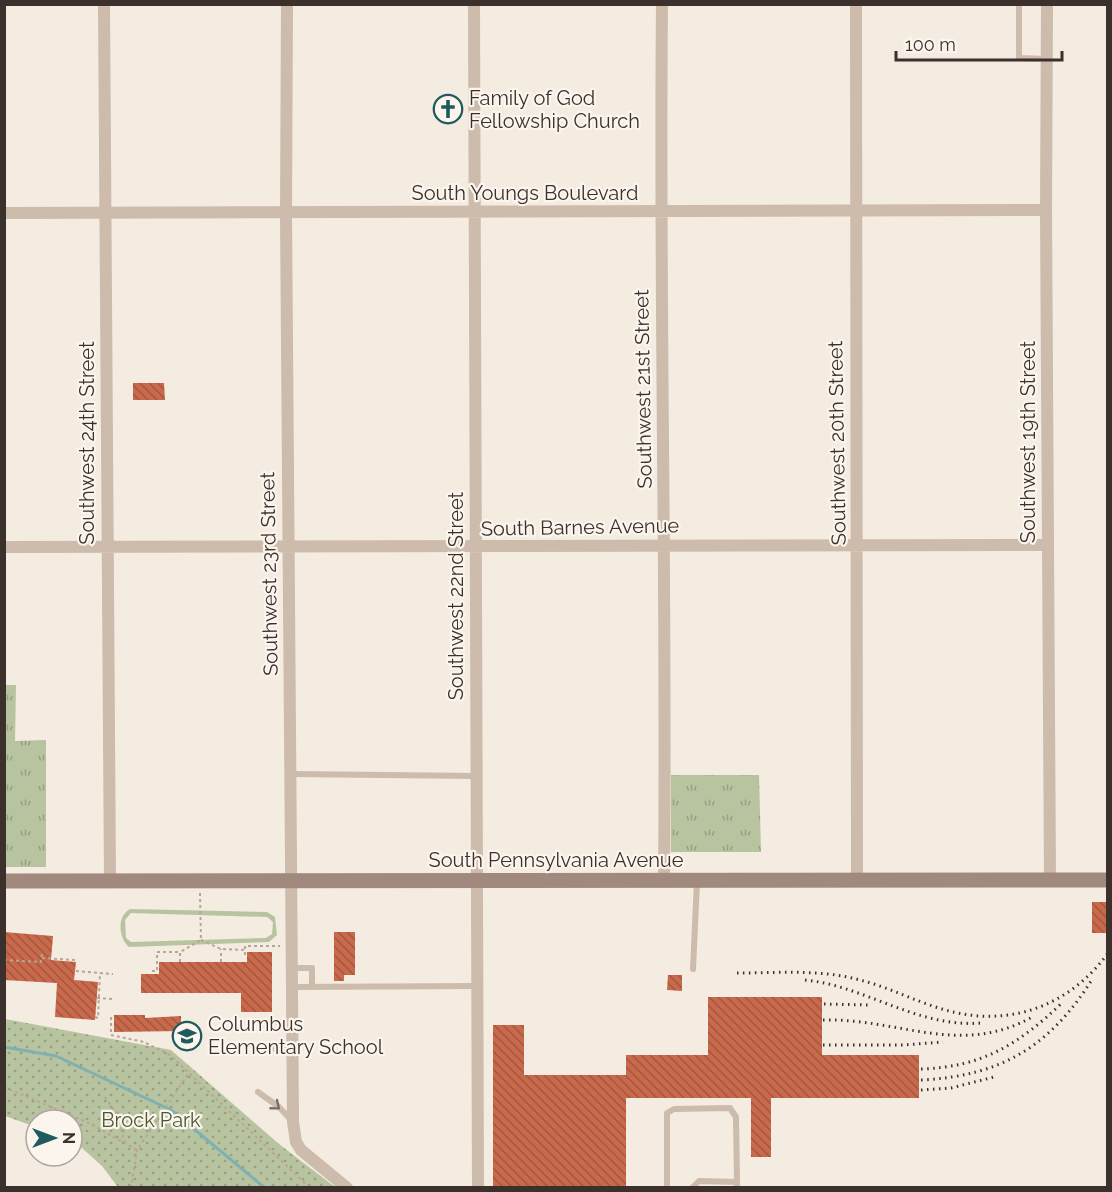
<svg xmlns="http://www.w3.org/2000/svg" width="1112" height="1192" font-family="Raleway,sans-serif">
	<defs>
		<pattern id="grass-tufts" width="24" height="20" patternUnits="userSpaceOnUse" patternTransform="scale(1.5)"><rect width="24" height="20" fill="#b8c4a0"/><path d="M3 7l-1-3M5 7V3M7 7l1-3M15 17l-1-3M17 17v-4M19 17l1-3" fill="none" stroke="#97a083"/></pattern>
		<pattern id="park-dots" width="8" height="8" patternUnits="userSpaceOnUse" patternTransform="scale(1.5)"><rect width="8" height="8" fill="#b8c4a0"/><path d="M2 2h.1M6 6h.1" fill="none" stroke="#97a083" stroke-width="1.8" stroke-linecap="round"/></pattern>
		<pattern id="building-back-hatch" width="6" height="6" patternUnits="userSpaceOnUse" patternTransform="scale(1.5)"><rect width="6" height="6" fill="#c8694b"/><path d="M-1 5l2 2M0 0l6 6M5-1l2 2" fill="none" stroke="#a4573f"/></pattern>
	</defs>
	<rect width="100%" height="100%" fill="#f4ebe1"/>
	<path fill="url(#grass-tufts)" d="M5 685H16L15 741 46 740V867H5Z
		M671 775H759L761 852H671Z"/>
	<path fill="url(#park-dots)" d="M5 1019 171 1050 279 1144 335 1187H118L102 1166 72 1139V1120H36V1127L5 1116Z"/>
	<path fill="#b8c4a0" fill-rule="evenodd" d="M130 909 267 912 275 917 277 935 269 942 129 947C118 937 117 916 130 909ZM131 913 267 917 273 922 272 934 266 938 131 942 126 938 125 920Z"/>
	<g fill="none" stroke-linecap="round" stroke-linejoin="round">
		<path stroke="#7fb0b2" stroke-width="3" d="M4 1047 56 1056 171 1110 265 1188"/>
	</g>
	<path fill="url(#building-back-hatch)" d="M133 383H164L165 400H133Z
		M1092 902H1107V933H1092Z
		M4 932 53 936 51 960 76 962 74 980 98 982 95 1020 55 1017 57 983 4 980Z
		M334 932H355V975H344V981H334Z
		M247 952H272V1012H241V993H141V974H159V962H247Z
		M668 975H682V991L667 990Z
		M708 997H822V1055H919V1098H771V1157H751V1098H626V1188H493V1025H524V1075H626V1055H708Z
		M114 1015H145V1018L181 1016V1031L114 1032Z"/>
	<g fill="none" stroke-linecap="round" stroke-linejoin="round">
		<path stroke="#b9a596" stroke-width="2" stroke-dasharray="3 3" stroke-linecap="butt" d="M200 893 201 940
			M201 940 221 949 245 950
			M245 955V946H280
			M42 958 75 960
			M4 960 41 962 42 952
			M180 962V952L201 940
			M221 962V949
			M76 971 113 974
			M152 971H157V952H180
			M97 998 113 999
			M95 1017 98 1018 100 973
			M111 1017V1035L144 1042 170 1055 310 1188
			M4 1087 89 1123 137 1150
			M105 1097 116 1113 125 1143
			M131 1188 137 1150 188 1074"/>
		<path stroke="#cdbbac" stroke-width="6" d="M1019 4V58L1047 59
			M291 774 477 776
			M292 968H312V987
			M693 969 697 881
			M292 987 477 986
			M278 1022H292
			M275 1049 292 1050
			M258 1092 279 1107 292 1121
			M667 1188V1113L674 1109 730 1108 736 1117 737 1182
			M692 1188 699 1181 737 1182V1188"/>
		<path stroke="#cdbbac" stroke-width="12" d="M104 4 110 881
			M287 4 286 213 293 1122 296 1142 301 1150 347 1188
			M474 4 478 1188
			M662 4C659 297 667 589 664 881
			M856 4 857 880
			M1047 4 1046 210 1050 880
			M4 213 1046 210
			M4 547 1048 545"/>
		<path stroke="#a18a7d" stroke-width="15" d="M4 881 1108 880"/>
		<path stroke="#3b302b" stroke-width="3" stroke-dasharray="1.5 4.5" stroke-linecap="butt" d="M737 973C777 973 821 969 860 980 888 987 915 1001 942 1009 1007 1029 1069 1007 1108 953
			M805 980C866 986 917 1028 981 1023
			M824 1004 870 1005
			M823 1020C899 1018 961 1058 1034 1016
			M823 1045H903L943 1042
			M921 1069C983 1067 1019 1044 1063 1002
			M921 1080C1001 1076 1050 1047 1093 978
			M921 1090 951 1088 994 1077"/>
	</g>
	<defs><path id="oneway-chevron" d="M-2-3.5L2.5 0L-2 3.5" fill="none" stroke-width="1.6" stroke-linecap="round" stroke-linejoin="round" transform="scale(1.5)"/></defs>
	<use stroke="#7d6f65" href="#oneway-chevron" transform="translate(276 1106) rotate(39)"/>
	<defs>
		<g id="church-ring" transform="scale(1.5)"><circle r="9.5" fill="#fbf5ee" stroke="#1f5a5e" stroke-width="1.5"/><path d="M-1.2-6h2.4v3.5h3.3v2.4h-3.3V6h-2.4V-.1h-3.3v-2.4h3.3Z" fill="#1f5a5e"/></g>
		<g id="school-ring" transform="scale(1.5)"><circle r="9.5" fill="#fbf5ee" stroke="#1f5a5e" stroke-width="1.5"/><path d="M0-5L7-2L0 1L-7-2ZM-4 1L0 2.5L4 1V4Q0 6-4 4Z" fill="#1f5a5e"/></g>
	</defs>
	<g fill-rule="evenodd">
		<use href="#church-ring" x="448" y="109"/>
		<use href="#school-ring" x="187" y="1036"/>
	</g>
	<g text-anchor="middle" stroke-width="4.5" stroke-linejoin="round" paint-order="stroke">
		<g font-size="20" fill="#3b302b" stroke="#fbf5ee" text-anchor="start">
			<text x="469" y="105">Family of God<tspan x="469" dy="23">Fellowship Church</tspan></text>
			<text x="208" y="1031">Columbus<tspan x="208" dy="23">Elementary School</tspan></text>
		</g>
		<g font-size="20" fill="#3b302b" stroke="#fbf5ee">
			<text x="525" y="200">South Youngs Boulevard</text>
			<text transform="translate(643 389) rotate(-91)" y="7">Southwest 21st Street</text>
			<text transform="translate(1028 442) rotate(-90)" y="7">Southwest 19th Street</text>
			<text transform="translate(87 443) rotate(-90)" y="7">Southwest 24th Street</text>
			<text transform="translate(837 443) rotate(-91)" y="7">Southwest 20th Street</text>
			<text transform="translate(580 527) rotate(-1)" y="7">South Barnes Avenue</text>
			<text transform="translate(269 574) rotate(-91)" y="7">Southwest 23rd Street</text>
			<text transform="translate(456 596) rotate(-90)" y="7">Southwest 22nd Street</text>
			<text x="556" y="867">South Pennsylvania Avenue</text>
		</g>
		<g font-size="20" fill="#4a5a2e" stroke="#fbf5ee">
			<text x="151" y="1127">Brock Park</text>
		</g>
	</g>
	<rect width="1112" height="1192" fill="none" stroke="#3b302b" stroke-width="12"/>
	<g transform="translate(54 1138) rotate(90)"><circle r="28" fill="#fbf5ee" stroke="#aea6a0" stroke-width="1.5"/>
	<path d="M0-4.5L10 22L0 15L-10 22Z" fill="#1f5a5e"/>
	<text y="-9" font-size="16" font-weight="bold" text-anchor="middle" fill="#3b302b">N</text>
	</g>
	<path d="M896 51v9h166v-9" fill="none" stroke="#3b302b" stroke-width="3"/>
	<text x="905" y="51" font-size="18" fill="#3b302b" stroke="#fbf5ee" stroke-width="4.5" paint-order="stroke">100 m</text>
</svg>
